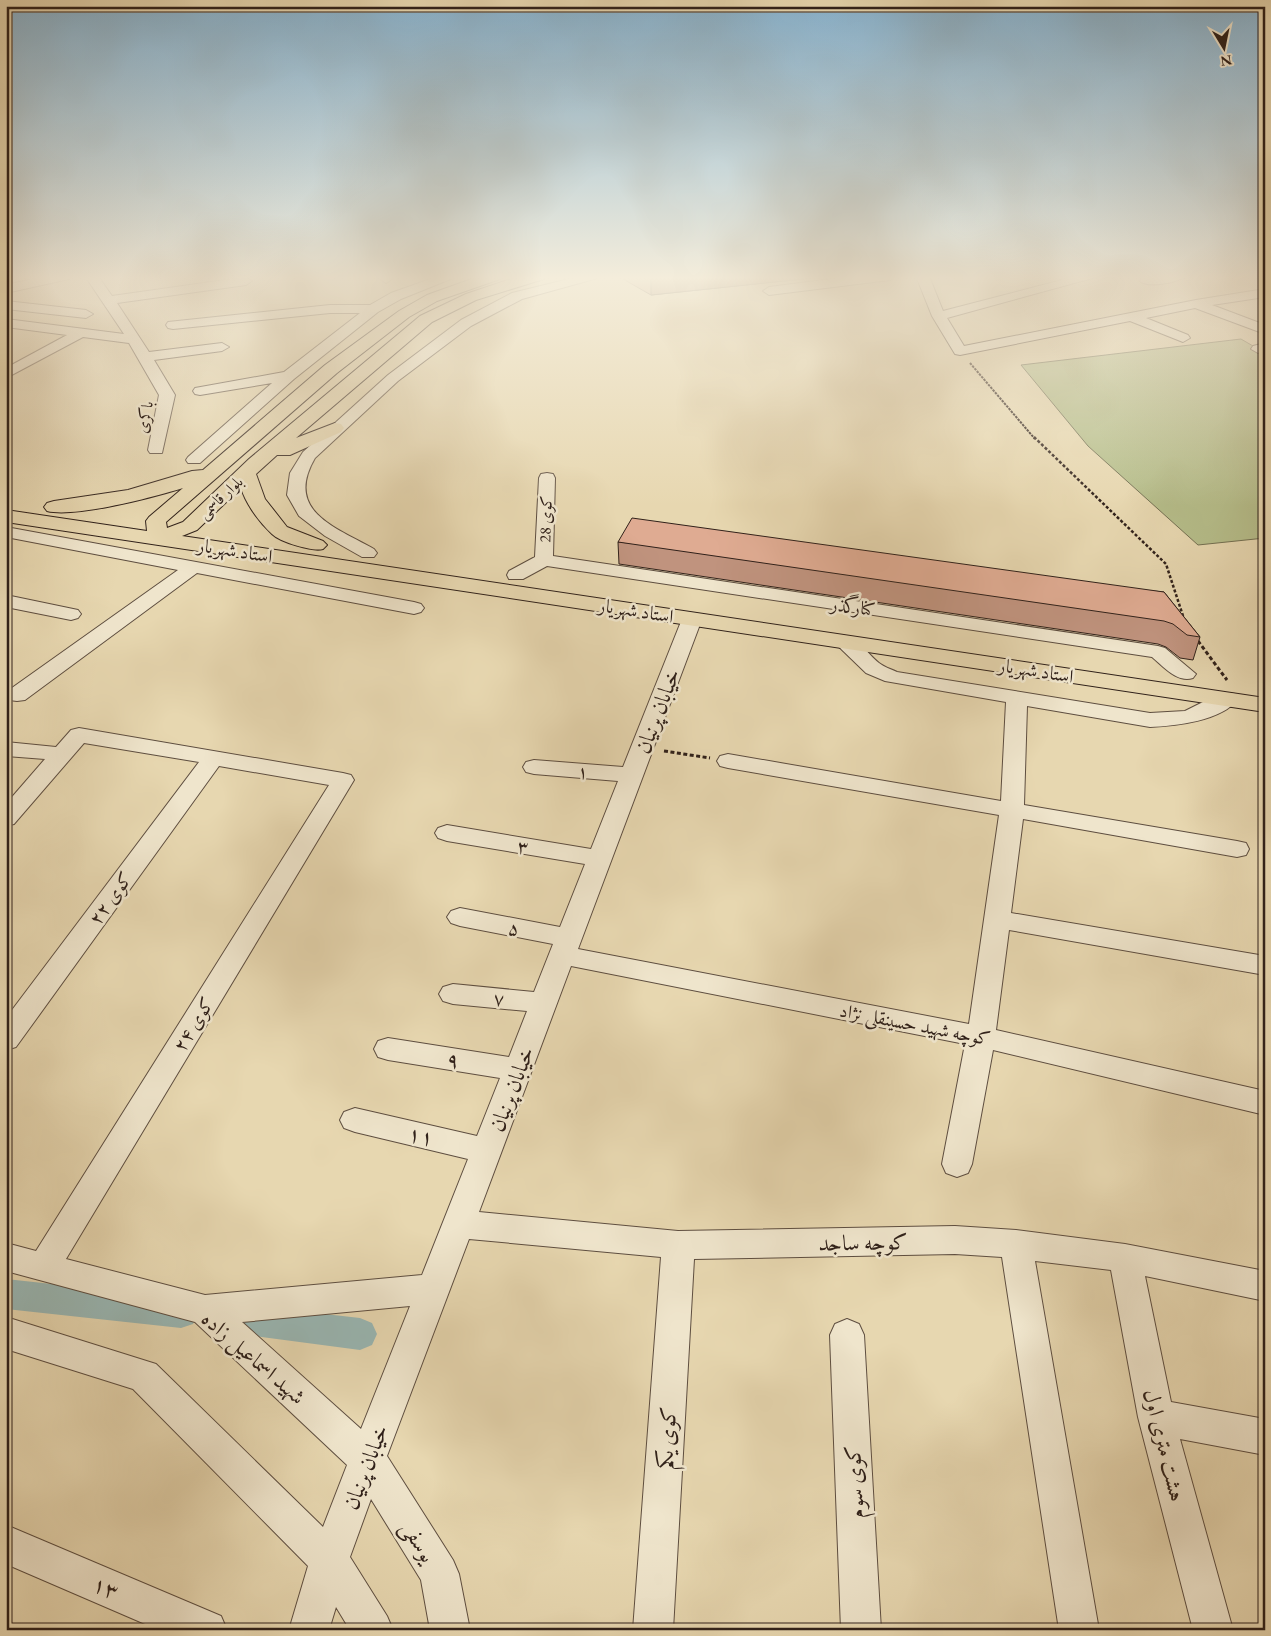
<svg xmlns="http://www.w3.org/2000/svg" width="1271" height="1636" font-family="'EB Garamond',Amiri,serif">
	<rect width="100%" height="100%" fill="#e7d7b0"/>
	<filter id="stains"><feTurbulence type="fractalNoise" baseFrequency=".004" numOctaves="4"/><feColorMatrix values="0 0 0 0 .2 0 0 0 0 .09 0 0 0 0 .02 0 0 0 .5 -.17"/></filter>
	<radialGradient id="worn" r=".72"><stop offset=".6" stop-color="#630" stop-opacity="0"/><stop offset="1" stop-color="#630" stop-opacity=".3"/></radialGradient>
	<path fill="#b6be8b" stroke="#737052" d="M1241 339 1265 353V538L1198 545 1088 446 1021 365Z"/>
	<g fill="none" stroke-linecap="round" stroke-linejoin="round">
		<path fill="#99b7b4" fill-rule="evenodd" d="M6 1279 181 1298 193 1302 198 1313 193 1324 181 1328 6 1309Z
			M246 1305 360 1318 372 1323 377 1334 372 1345 360 1350 246 1335 234 1331 229 1320 234 1309Z"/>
		<g stroke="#5e4e40" stroke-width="2">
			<path id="minor" d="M46 276H71L69 279 6 293V285Z
				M85 276H98L112 296 246 277 252 281 246 285 117 303 149 352 222 343 229 347 222 351 154 360 175 395 162 453H150L148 450 159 395 129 343 83 337 6 378V368L67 335 6 327V319L124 334Z
				M377 276H391L392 279 386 283Z
				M439 276H458L401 299 378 312 294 379 200 463H188L186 460 188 457 272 383 200 395 195 394 193 391 195 388 284 372 360 313H330L173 329 168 328 166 325 168 322 330 305H370L391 293Z
				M581 276H605L522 299 471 326 398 381 315 458C284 511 335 527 374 549L377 553 374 557H362L325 536 299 516 287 495 290 473 303 452 388 375 461 320 512 293Z
				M855 276H896L890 280 769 295 763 291 769 287Z
				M916 276H929L943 311 1077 276H1100L947 318 964 346 1196 300 1265 289V297L1212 305 1265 325V334L1195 308 1146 318 1188 335 1190 338 1183 342 1130 321 960 355 955 354 932 316Z
				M1151 276H1185C1177 283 1147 288 1140 281L1142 278Z
				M6 301 86 310 93 314 86 318 6 309Z
				M1265 343V351L1258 353 1251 349 1253 346Z
				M547 473 553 474 555 478 553 556 1158 646 1165 648 1196 674 1193 678C1177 683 1164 667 1152 657L547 566 523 579H509L507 575 509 571 535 557 539 478 541 474Z
				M6 527 414 602 421 604 424 608 421 612 414 614 197 573 25 700 17 701 9 700 6 695 9 690 178 570 6 537Z
				M6 595 78 610 81 614 78 618 71 620 6 607Z
				M692 613 699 615 702 619 578 949 969 1024 999 815 728 768 720 766 717 761 720 756 728 754 1001 801 1006 702 885 681 866 673 837 645 834 641 837 637C855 632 866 653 879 663 884 667 891 669 897 672L1150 713 1185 711 1219 694 1227 693 1235 694 1238 699C1222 721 1175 726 1150 727L1027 706 1024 805 1237 841 1246 843 1249 849 1246 855 1237 857 1023 819 1011 913 1265 956V975L1009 930 996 1030 1265 1091V1115L993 1050 972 1164 968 1173 957 1177 946 1173 942 1164 965 1044 571 966 479 1212 678 1231 955 1226 1016 1230 1125 1244 1265 1271V1301L1145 1276 1171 1402 1265 1419V1455L1180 1439 1233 1630H1193L1138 1417 1111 1270 1035 1261 1099 1630H1059L1002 1257 955 1254 694 1259 673 1630H633L661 1257 469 1239 387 1456 453 1560 459 1574 470 1630H430L421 1580 371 1499 350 1557 387 1616 393 1630H350L336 1607 329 1630H289L308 1566 133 1389 6 1349V1317L156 1364 323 1527 347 1465 195 1322 6 1271V1243L36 1251 329 785 219 766 16 1047 6 1050V1018L199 762 84 743 14 824 6 826V804L45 759 6 756V742L56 747 71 730 79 728 343 773 351 775 354 780 66 1259 205 1295 422 1275 468 1159 355 1132 344 1128 340 1120 344 1112 355 1108 477 1136 500 1078 388 1060 378 1057 374 1049 378 1041 388 1038 509 1057 527 1011 453 1004 443 1001 439 994 443 987 453 984 534 992 553 944 460 926 451 923 447 917 451 911 460 908 560 927 585 864 447 841 438 838 435 833 438 828 447 825 591 849 618 781 534 774 526 772 523 767 526 762 534 760 623 767 682 619 685 615ZM410 1306 361 1429 242 1322Z
				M847 1319 859 1324 864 1335 881 1630H841L830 1335 835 1324Z
				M6 1525 221 1616 227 1630H159L6 1564Z"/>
		</g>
		<g stroke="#30211a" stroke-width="2">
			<path id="major" d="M480 276H502L500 279 437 301 409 317 337 373 166 522 167 528 183 522 249 459 420 316 466 294 520 276H546L544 279 476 300 432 322 296 438 335 423 341 424 344 428 341 432 290 455H277L256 474 265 499 287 527 323 541 327 545 323 549C313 552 280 542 272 534 259 522 246 504 241 488L197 530 182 536 1265 698V712L6 522V510L147 531 146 521 149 517 183 488C154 497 75 518 47 511L44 507 47 503 54 501 128 490 192 471 203 470 325 365 399 311 427 295Z"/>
		</g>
		<path stroke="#30211a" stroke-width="2" stroke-dasharray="2.5 1" stroke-linecap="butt" d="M970 363 1035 439"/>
		<path stroke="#30211a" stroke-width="2.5" stroke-dasharray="3 2" stroke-linecap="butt" d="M1034 437 1166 564 1184 619
			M1196 639 1199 643"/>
		<path stroke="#30211a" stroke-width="3" stroke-dasharray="4 2.5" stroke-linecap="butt" d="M1198 641 1227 680
			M664 751 710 758"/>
		<use href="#minor" fill="#efe5cc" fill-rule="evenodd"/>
		<use href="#major" fill="#e7d7b0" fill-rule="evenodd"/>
	</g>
	<path fill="#c0937e" stroke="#30211a" d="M623 276H831L651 295 623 279Z
		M618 542 1164 592 1200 637 1193 660 1180 658 1166 647 1158 644 619 564Z"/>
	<path fill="#9c7866" stroke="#30211a" d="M651 276H831L651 295Z"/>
	<path fill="#dfab92" stroke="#30211a" d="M632 518 1164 592 1200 637 1187 635 1173 624 1164 621 618 542Z"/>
	<linearGradient id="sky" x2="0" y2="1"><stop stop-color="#88b5d3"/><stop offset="0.55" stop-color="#f4eddb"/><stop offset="1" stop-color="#f4eddb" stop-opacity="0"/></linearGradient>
	<rect width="1271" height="506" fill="url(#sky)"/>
	<g text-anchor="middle" stroke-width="5" stroke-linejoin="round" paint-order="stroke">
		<g font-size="16" fill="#30211a" stroke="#efe5cc">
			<text transform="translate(144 417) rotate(-79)" y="6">باکری</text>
			<text transform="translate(220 497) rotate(-43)" y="6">بلوار قاسمی</text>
			<text transform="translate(545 519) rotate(-88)" y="6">کوی 28</text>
		</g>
		<g font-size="19" fill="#30211a" stroke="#efe5cc">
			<text transform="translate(235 550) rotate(9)" y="7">استاد شهریار</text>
			<text transform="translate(853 606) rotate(8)" y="7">کنارگذر</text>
			<text transform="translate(636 610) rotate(9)" y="7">استاد شهریار</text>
			<text transform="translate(1036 670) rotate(9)" y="7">استاد شهریار</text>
			<text transform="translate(583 771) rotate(5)" y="7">۱</text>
			<text transform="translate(523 846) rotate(9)" y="7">۳</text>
			<text transform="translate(110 898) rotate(-54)" y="7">کوی ۲۲</text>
			<text transform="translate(514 928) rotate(11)" y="7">۵</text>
			<text transform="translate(499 998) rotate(6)" y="7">۷</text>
			<text transform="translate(193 1024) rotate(-58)" y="7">کوی ۲۴</text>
			<text transform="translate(915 1024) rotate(11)" y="7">کوچه شهید حسینقلی نژاد</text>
		</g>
		<g font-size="22" fill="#30211a" stroke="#efe5cc">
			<text transform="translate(657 711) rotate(-69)" y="8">خیابان پرنیان</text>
			<text transform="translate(453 1059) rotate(9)" y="8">۹</text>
			<text transform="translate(511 1089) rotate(-69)" y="8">خیابان پرنیان</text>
			<text transform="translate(421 1135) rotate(13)" y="8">۱۱</text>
			<text transform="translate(863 1242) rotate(-1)" y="8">کوچه ساجد</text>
			<text transform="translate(254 1357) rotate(41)" y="8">شهید اسماعیل زاده</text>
			<text transform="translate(666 1438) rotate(-86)" y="8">کوی یکم</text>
			<text transform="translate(1165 1445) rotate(76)" y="8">هشت متری اول</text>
			<text transform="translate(365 1467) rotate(-69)" y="8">خیابان پرنیان</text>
			<text transform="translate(854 1482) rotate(-93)" y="8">کوی سوم</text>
			<text transform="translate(419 1541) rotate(58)" y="8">یوسفی</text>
			<text transform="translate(106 1587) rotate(23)" y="8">۱۳</text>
		</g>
	</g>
	<rect width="1271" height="1636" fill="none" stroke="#e7d7b0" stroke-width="25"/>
	<rect x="8" y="8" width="1256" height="1621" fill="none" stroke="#30211a" stroke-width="2.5"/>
	<rect x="12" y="12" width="1246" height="1611" fill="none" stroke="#30211a"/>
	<g transform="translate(1224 48) rotate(170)" stroke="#efe5cc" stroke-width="4" paint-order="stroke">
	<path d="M0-4L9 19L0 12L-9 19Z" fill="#30211a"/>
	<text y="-8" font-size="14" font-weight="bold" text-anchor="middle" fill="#30211a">N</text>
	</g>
	<rect width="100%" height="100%" filter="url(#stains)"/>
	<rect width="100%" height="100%" fill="url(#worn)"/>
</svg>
